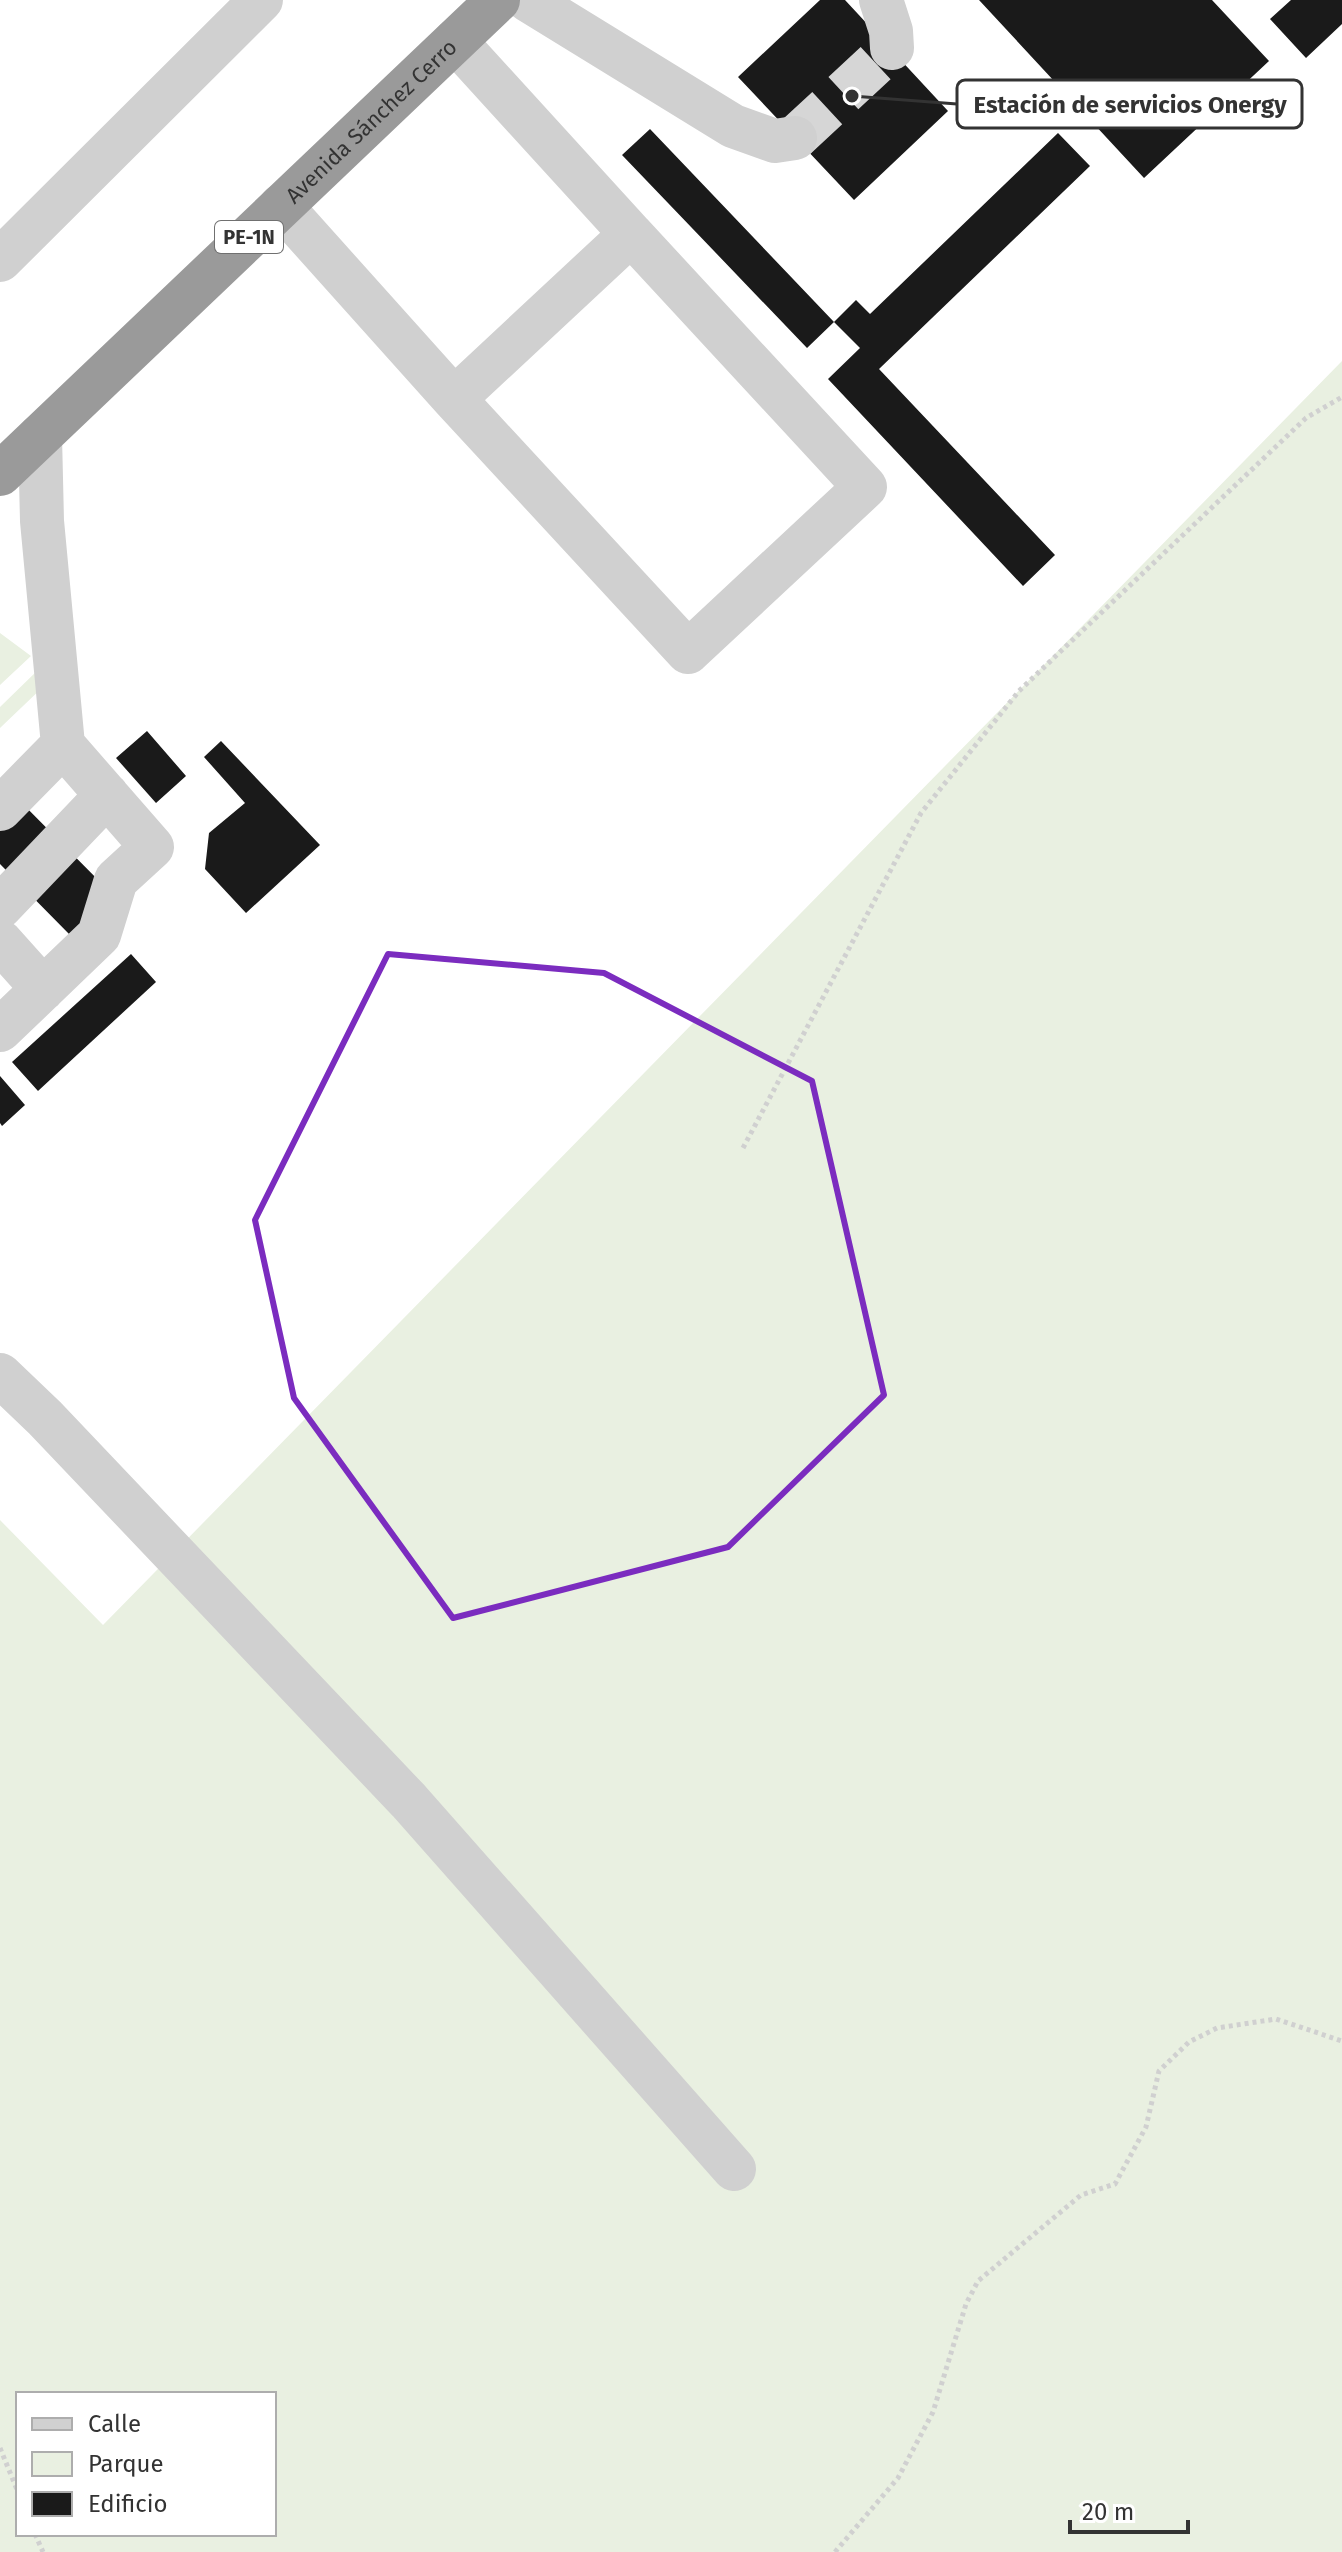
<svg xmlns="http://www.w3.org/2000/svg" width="1342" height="2552" font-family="'Fira Sans',sans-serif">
	<rect width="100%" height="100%" fill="#fff"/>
	<path fill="#e9f0e1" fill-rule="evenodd" d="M1342 361V2552H0V1520L103 1625ZM18 2394H274V2534H18Z
		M0 633 31 656 0 685Z
		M40 668 45 685 0 728V707Z"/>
	<path fill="#1a1a1a" d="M820 0H845L948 111 854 200 738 77Z
		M979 0H1212L1269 61 1144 178Z
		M1291 0H1342V24L1306 58 1270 19Z
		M650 129 834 322 807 348 622 155Z
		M1058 133 1090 166 879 369 1055 555 1023 586 828 379 860 348 834 322 856 300 870 314Z
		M147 731 186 776 156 803 116 758Z
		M221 741 320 845 246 913 205 869 209 833 245 803 204 757Z
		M10 791 112 894 70 935 0 864V801Z
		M131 954 156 982 38 1091 12 1062Z
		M0 1076 25 1105 2 1126 0 1123Z"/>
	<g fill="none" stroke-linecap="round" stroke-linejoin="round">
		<path stroke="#d6d6d6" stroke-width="44" stroke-dasharray="44 22" stroke-linecap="butt" d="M795 138 892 48"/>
		<path stroke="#d0d0d0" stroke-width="5" stroke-dasharray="4 4" stroke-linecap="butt" d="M743 1148 921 813 1019 691 1306 418 1342 397
			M0 2448 18 2492
			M35 2534 43 2552
			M835 2552 898 2478 933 2412 966 2304 978 2281 1081 2195 1115 2184 1146 2127 1159 2071 1189 2042 1217 2028 1276 2019 1342 2041"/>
		<path stroke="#d0d0d0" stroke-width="44" d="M528 0 733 126 775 141 795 138
			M881 0 891 31 892 48
			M455 41 631 234
			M281 206 454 399 688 652 865 487 631 234 454 399
			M0 260 261 0
			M0 809 63 745 42 521 40 436
			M0 907 107 795
			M0 941 43 989
			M0 1030 99 935 116 880 152 847 63 745
			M0 1375 45 1418 409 1801 734 2169"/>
		<path stroke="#9a9a9a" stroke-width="44" id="s1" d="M0 474 498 0"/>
	</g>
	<path fill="none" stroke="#7b2cbf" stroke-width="6" stroke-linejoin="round" d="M388 954 604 973 812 1081 884 1395 728 1547 453 1618 294 1398 255 1220Z"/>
	<g text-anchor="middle" stroke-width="8" stroke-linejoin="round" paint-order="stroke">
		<rect fill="#fff" stroke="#707070" stroke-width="2" x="215" y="221" width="68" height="32" rx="6"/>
		<g font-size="20" font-weight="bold" fill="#333">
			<text x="249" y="244">PE-1N</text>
		</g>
		<g font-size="22" fill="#333" stroke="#fff">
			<text dy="8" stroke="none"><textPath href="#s1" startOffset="512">Avenida Sánchez Cerro</textPath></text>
		</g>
	</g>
	<path fill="none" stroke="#333" stroke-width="3" d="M852 96L957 104"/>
	<circle fill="#333" stroke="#fff" stroke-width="3" cx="852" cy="96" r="8"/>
	<rect fill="#fff" stroke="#333" stroke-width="3" x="957" y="80" width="345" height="48" rx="8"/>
	<g font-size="24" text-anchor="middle" font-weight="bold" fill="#333">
		<text x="1130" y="113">Estación de servicios Onergy</text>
	</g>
	<rect x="16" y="2392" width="260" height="144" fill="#ffffff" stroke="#adadad" stroke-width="2"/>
	<rect x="32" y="2418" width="40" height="12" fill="#d0d0d0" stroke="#adadad" stroke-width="2"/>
	<text x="88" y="2432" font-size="24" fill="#333333">Calle</text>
	<rect x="32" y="2452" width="40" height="24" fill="#e9f0e1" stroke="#adadad" stroke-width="2"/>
	<text x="88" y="2472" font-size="24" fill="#333333">Parque</text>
	<rect x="32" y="2492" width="40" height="24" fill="#1a1a1a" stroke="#adadad" stroke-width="2"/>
	<text x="88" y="2512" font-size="24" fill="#333333">Edificio</text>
	<path d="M1070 2520v12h118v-12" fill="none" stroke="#333333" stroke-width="4"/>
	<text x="1082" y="2520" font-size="24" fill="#333333" stroke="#ffffff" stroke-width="6" paint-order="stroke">20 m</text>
</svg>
